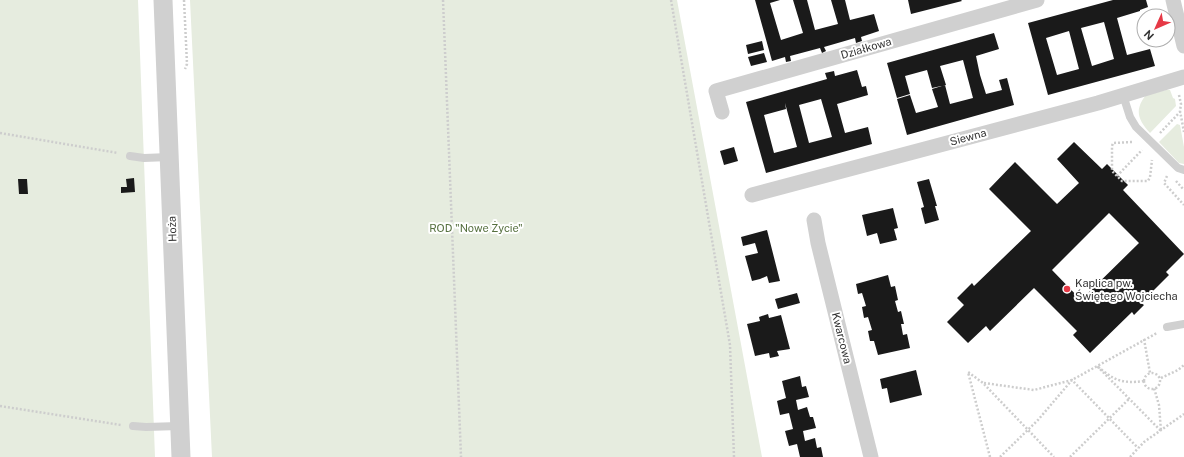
<svg xmlns="http://www.w3.org/2000/svg" width="1184" height="457" font-family="'Public Sans',sans-serif">
	<rect width="100%" height="100%" fill="#fff"/>
	<path fill="#e6ecdf" d="M0 0H138L155 457H0Z
		M190 0H677L762 457H212Z
		M1166 90H1170L1173 98 1175 99 1176 106 1150 133C1138 120 1134 110 1146 95Z
		M1177 124 1180 125 1184 147V164L1179 163 1159 142Z"/>
	<path fill="#1a1a1a" fill-rule="evenodd" d="M755 0H780L770 3 781 40 803 33 793 0H807L815 30 838 24 831 0H845L850 20 874 14 879 31 861 37 862 41 856 43 855 38 824 47 826 51 822 53 820 48 790 56 791 61 786 62 785 57 772 61Z
		M908 0H961L962 1 911 14Z
		M1113 0H1146L1148 7 1140 10V11L1117 18 1127 55 1150 49 1155 66 1048 95 1028 23ZM1104 22 1114 59 1092 66 1081 28ZM1069 31 1079 69 1057 75 1046 38Z
		M994 33 999 49 976 56 980 75 986 94 1002 90 999 80 1007 78 1014 105 907 135 897 99 910 95 916 113 938 107 932 89 945 85 950 104 973 98 963 60 940 66 946 85 932 88 927 70 905 76 910 94 897 98 887 63Z
		M762 41 764 50 748 54 746 45Z
		M764 53 767 62 751 66 748 57Z
		M857 70 862 87 866 86 868 95 837 104 845 133 868 127 872 144 766 173 746 102 827 79 825 73 834 71 835 76ZM821 99 832 137 809 143 799 105ZM785 103 797 147 774 153 764 115 786 109Z
		M1074 142 1102 169 1107 164 1128 185 1123 190 1184 254 1166 272 1169 275 1141 303 1144 305 1134 315 1132 312 1090 353 1073 335 1077 331 1034 288 990 331 986 326 968 343 947 322 964 305 957 298 972 283 974 286 1031 231 989 189 1015 162 1057 204 1079 183 1057 159ZM1109 213 1139 243 1081 300 1052 270Z
		M734 147 738 161 724 165 720 151Z
		M134 178 135 192 121 193V187H127L126 179Z
		M18 179H27L28 194H19Z
		M929 179 937 206H935L939 220 925 224 921 208 924 207 917 182Z
		M893 208 898 228 894 229 897 240 880 244 877 233 867 236 862 215Z
		M767 230 780 281 769 283 767 276 760 279 752 281 745 256 758 253 755 243 743 246 741 237Z
		M888 275 891 287 895 286 898 300 895 301 898 312 901 311 904 324H901L903 335 907 334 910 348 878 355 874 341H870L868 331 872 330 868 317 864 318 862 307 866 306 862 293 858 294 856 284Z
		M797 293 800 303 778 309 775 299Z
		M768 314 769 318 781 315 790 349 777 351 779 356 770 358 769 353 755 356 747 324 760 321 759 317Z
		M916 370 922 395 890 403 887 388 882 389 880 379Z
		M800 376 802 387 806 386 809 397 796 400 798 410 807 407 810 417H813L816 428 803 431 805 441 815 438 817 448 821 447 823 457H800L797 444 789 446 785 431 793 429 789 413 780 415 777 401 786 398 782 381Z"/>
	<g fill="none" stroke-linecap="round" stroke-linejoin="round">
		<path stroke="#cdcdcd" stroke-width="2.5" stroke-dasharray="2 2" stroke-linecap="butt" d="M184 0 187 64 185 69
			M443 0 461 457
			M671 0 730 345 734 457
			M1179 95 1181 104 1180 111 1184 132
			M0 133 118 153
			M1160 133 1180 112
			M1132 142 1113 143 1112 146V171L1122 181H1148L1150 177 1152 160
			M1117 176 1142 150
			M1167 176 1164 183 1184 205
			M1176 181 1184 190
			M1144 339 1150 373
			M1144 381a8 8 0 1 1 16 0a8 8 0 1 1-16 0Z
			M1161 378 1178 370 1184 365
			M1144 381C1121 384 1114 380 1097 366L1161 431 1159 405 1154 388
			M984 383 1034 390 1072 380 1157 333
			M0 406 121 425
			M990 457 968 372 983 383 1054 457
			M1000 457 1038 420 1072 380 1138 448
			M1070 457 1129 399
			M1130 457 1144 442 1184 414"/>
		<path stroke="#d0d0d0" stroke-width="8" d="M1123 95 1130 117 1136 127 1178 168 1184 170
			M130 156 144 158 169 157
			M1167 327 1184 324
			M133 426 146 427 179 426"/>
		<path stroke="#d0d0d0" stroke-width="15" d="M1173 0 1184 46
			M722 112 716 91 1037 0
			M752 195 1098 103 1184 77
			M814 220 818 243 871 457"/>
		<path stroke="#d0d0d0" stroke-width="19" d="M163 0 181 457"/>
	</g>
	<circle fill="#e63946" stroke="#fff" stroke-width="1.5" cx="1067" cy="289" r="4"/>
	<g text-anchor="middle" stroke-width="4" stroke-linejoin="round" paint-order="stroke">
		<g font-size="11" fill="#333" stroke="#fff">
			<text transform="translate(866 48) rotate(-16)" y="4">Działkowa</text>
			<text transform="translate(968 137) rotate(-15)" y="4">Siewna</text>
			<text transform="translate(172 229) rotate(-92)" y="4">Hoża</text>
			<text transform="translate(842 338) rotate(76)" y="4">Kwarcowa</text>
		</g>
		<g font-size="11" fill="#56703f" stroke="#fff">
			<text x="476" y="232">ROD "Nowe Życie"</text>
		</g>
		<g font-size="11" fill="#333" stroke="#fff" text-anchor="start">
			<text x="1075" y="287">Kaplica pw.<tspan x="1075" dy="13">Świętego Wojciecha</tspan></text>
		</g>
	</g>
	<g transform="translate(1156 28) rotate(225)"><circle r="19" fill="#ffffff" stroke="#adadad"/>
	<path d="M0-3L7 15L0 10L-7 15Z" fill="#e63946"/>
	<text y="-6" font-size="11" font-weight="bold" text-anchor="middle" fill="#333333">N</text>
	</g>
</svg>
